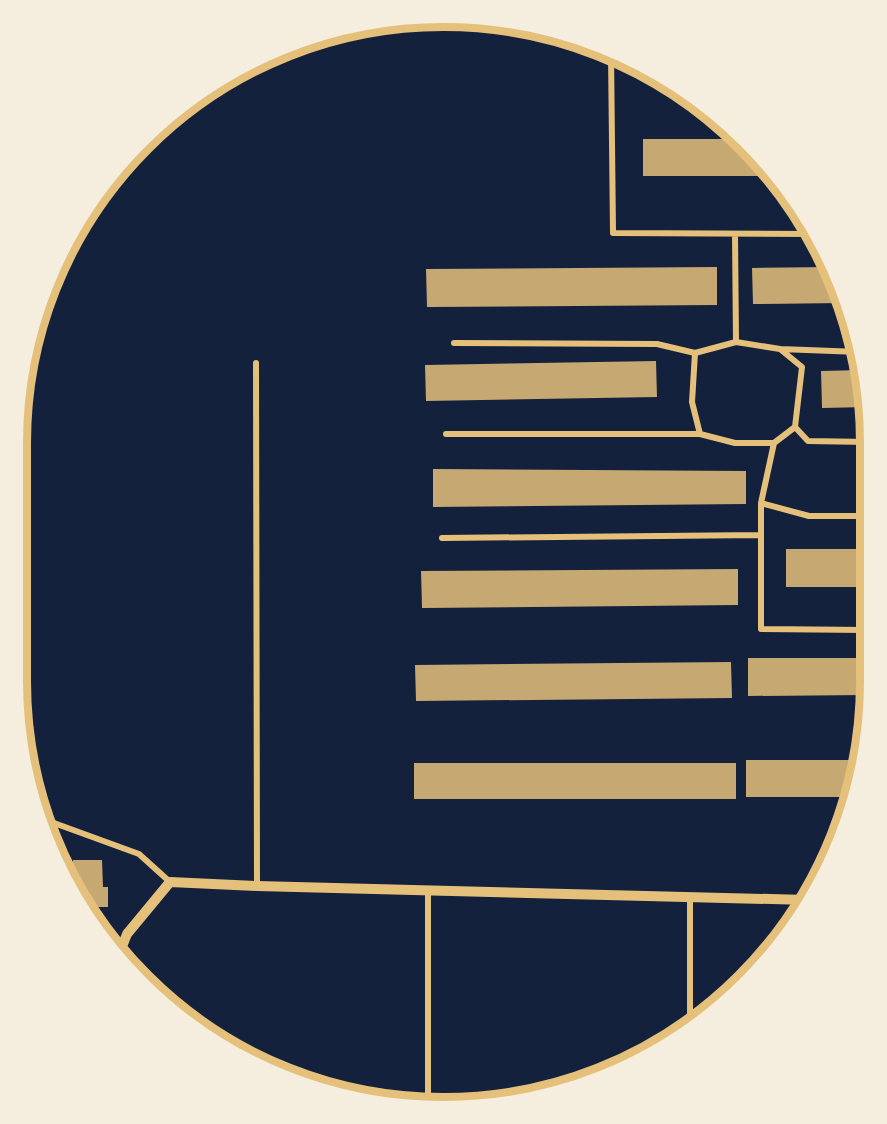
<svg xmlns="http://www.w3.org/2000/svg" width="887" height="1124" font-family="Ubuntu,sans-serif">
	<rect width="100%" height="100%" fill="#14213d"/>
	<path fill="#c6a872" d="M643 139H740L765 162 775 176H643Z
		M717 267V305L427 307 426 269Z
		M829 267 844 303 753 304 752 268Z
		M656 361 657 397 426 401 425 365Z
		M862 370 868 407 822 408 821 371Z
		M433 469 746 471V504L433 507Z
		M786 549H867L866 587H786Z
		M738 569V605L422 608 421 571Z
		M748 658H865L864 695 748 696Z
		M731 662 732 698 416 701 415 665Z
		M746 760H862L852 797H746Z
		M414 763H736V799H414Z
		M73 860H102L103 887H108V907H84L74 894Z"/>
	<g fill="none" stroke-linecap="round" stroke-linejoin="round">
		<path stroke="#e5c07b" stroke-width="6" d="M356 27 524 26
			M611 53 613 233 815 234
			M735 234 736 342 695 353 692 402 700 434 735 443H774L795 427 802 367 780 349 736 342
			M454 343 657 344 695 353
			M780 349 859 352
			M256 363 257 886
			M795 427 808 441 869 442
			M446 434H700
			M774 443 761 503V629L865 630
			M761 503 809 516H867
			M442 538 761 535
			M43 819 139 854 170 882
			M428 890V1106
			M690 897V1026"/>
		<path stroke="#e5c07b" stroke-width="10" d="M119 954 127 934 170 882 257 886 808 900"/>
	</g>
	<path d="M0 0H887V1124H0ZM443 27H444A416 416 0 0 1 860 443V681A416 416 0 0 1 444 1097H443A416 416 0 0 1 27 681V443A416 416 0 0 1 443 27Z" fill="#f5edde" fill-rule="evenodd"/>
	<path fill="none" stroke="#e5c07b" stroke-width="8" d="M443 27H444A416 416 0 0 1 860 443V681A416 416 0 0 1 444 1097H443A416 416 0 0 1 27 681V443A416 416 0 0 1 443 27Z"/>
</svg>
